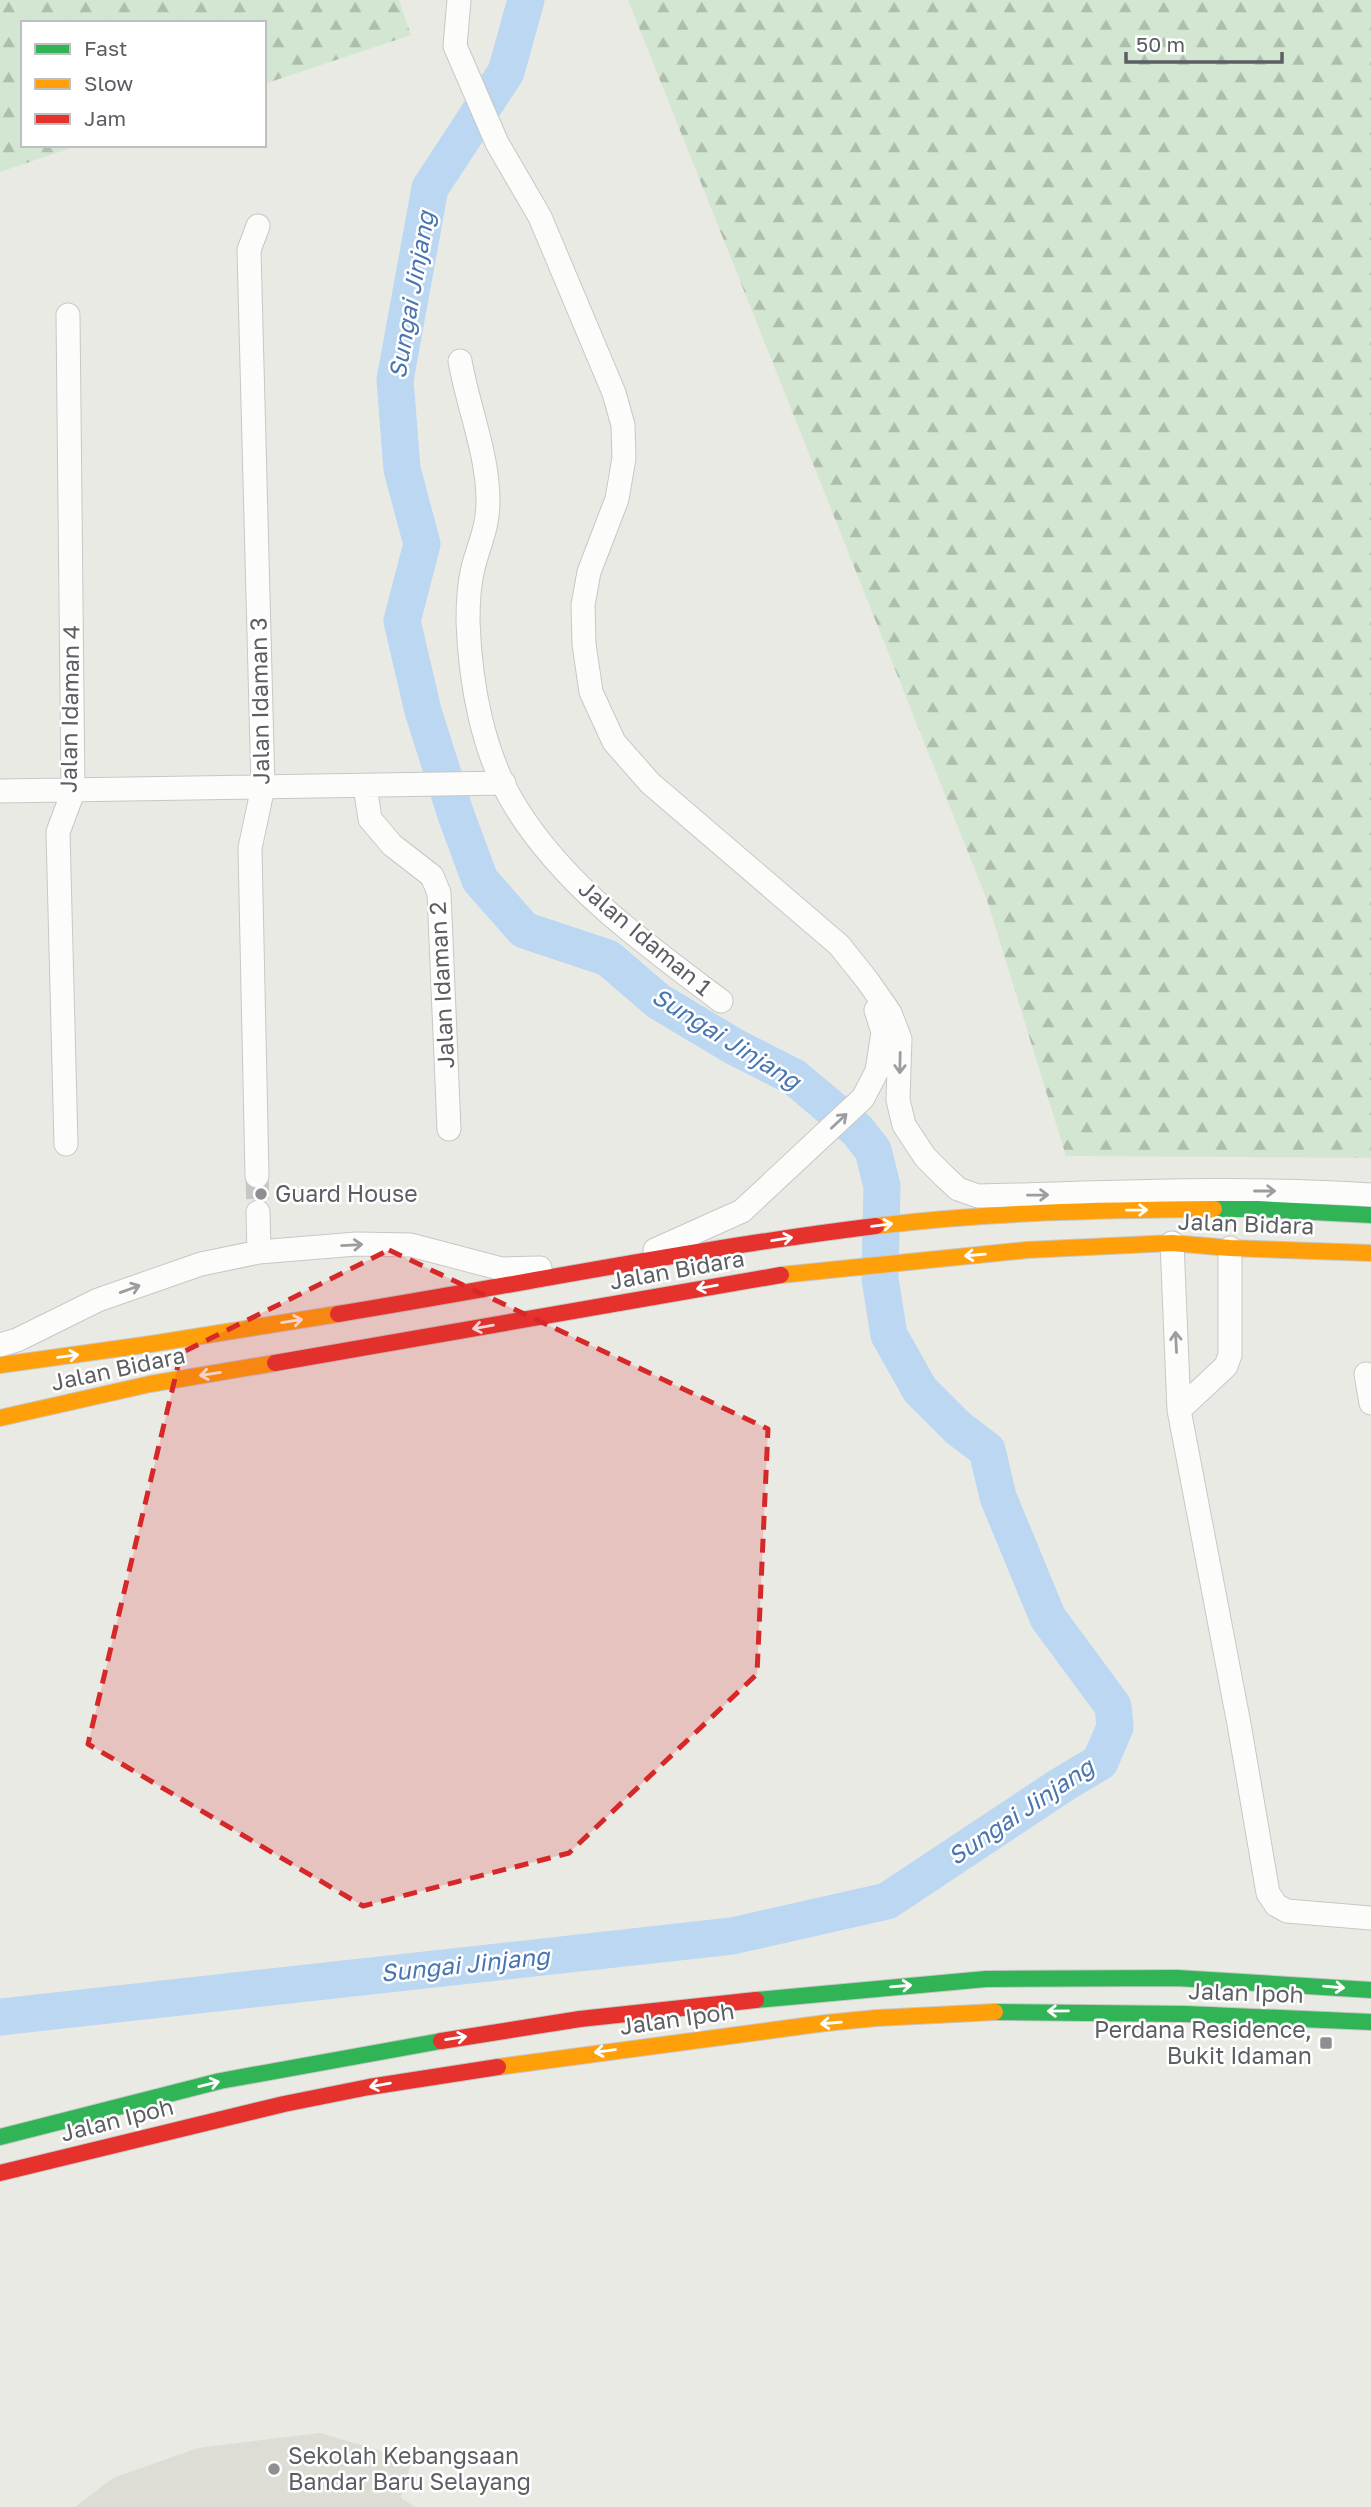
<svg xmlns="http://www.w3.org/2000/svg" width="1371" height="2507" font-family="'Golos Text',sans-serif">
	<defs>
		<pattern id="forest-firs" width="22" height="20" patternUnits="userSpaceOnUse" patternTransform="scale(1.75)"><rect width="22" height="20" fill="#d3e6d2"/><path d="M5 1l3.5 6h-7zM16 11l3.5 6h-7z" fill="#aebeae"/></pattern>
	</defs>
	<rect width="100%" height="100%" fill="#eaeae5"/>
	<path fill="#dddcd5" d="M320 2433 412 2460 401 2498 415 2507H75L113 2478 198 2448Z"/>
	<path fill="url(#forest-firs)" d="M0 0H399L411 35 264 84V23H23V145H80L0 172Z
		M628 0H1371V1158L1066 1156 987 900Z"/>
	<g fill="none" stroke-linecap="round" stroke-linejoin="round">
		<path stroke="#bbd7f2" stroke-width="37" d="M0 2017 732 1936 887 1901 1060 1786 1100 1762 1115 1727 1113 1706 1048 1618 998 1497 987 1450 958 1428 920 1390 889 1335 880 1279 882 1186 873 1150 857 1130 794 1077 735 1047 658 1001 608 958 524 930 480 880 456 815 423 711 402 621 422 544 402 469 395 380 430 188 506 72 526 0"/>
		<path stroke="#c6c7c4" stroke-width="23" stroke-dasharray="23 11" stroke-linecap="butt" d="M257 1176 258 1212"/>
		<g stroke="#c7c7c7" stroke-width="25">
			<path id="street" d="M459 0 455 46 497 143 540 217 614 393 623 425 624 458 617 499 589 572 583 605 584 644 591 692 614 742 650 783 839 945 867 980 890 1013 900 1039 898 1100 904 1125 925 1157 944 1176 958 1189 978 1196C1109 1193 1240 1186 1371 1195
				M460 361C468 407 488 454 488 501 488 528 479 544 473 568 469 584 468 605 468 621 470 683 483 756 517 809 568 890 647 945 721 1001
				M365 786 370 819 392 845 432 876 439 893 449 1129
				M0 791 504 783
				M66 1144 58 832 73 792 68 315
				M257 1176 250 848 263 787 249 250 258 226
				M258 1212 259 1252
				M1172 1243 1179 1410 1239 1724 1268 1893 1276 1905 1287 1911 1371 1918
				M655 1250 742 1211 863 1098 877 1071 883 1032 876 1010
				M0 1345 17 1340 98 1300 201 1264 259 1252 356 1244 411 1245 502 1269 540 1268
				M1366 1374 1371 1403
				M1179 1410 1226 1366 1230 1355V1248"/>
		</g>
		<g stroke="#c8c8c8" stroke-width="18">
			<path id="fast" d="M1214 1209H1258L1371 1215
				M756 2000 986 1979 1177 1978 1371 1990
				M995 2012 1186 2014 1371 2022
				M0 2137 220 2081 441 2041"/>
		</g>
		<g stroke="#c8c8c8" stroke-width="18">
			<path id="slow" d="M876 1226C988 1212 1102 1210 1214 1209
				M781 1275 1027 1250 1172 1243 1230 1248 1371 1253
				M0 1365 151 1344 338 1314
				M0 1418 150 1384 275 1363
				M498 2067 826 2023 877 2018 995 2012"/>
		</g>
		<g stroke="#c8c8c8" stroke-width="18">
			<path id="jam" d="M338 1314C517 1285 696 1248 876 1226
				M275 1363 781 1275
				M441 2041 580 2019 756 2000
				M0 2173 284 2104 369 2087 498 2067"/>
		</g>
		<use href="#street" stroke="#fcfcfb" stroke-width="23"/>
		<use href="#fast" stroke="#30b455" stroke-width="16"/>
		<use href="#slow" stroke="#ff9f0a" stroke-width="16"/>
		<use href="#jam" stroke="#e5322d" stroke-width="16"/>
	</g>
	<defs><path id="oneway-shaft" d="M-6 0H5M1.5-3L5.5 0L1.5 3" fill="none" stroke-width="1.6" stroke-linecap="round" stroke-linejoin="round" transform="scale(1.75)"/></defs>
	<g stroke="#9b9d9f">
		<use href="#oneway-shaft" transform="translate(900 1063) rotate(91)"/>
		<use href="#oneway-shaft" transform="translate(839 1121) rotate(-43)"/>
		<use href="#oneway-shaft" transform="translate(1265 1191)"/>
		<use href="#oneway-shaft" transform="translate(1038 1195) rotate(-1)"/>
		<use href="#oneway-shaft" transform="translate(352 1245) rotate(-3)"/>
		<use href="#oneway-shaft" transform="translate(130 1289) rotate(-20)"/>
		<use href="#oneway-shaft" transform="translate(1176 1342) rotate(-93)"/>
	</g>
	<g stroke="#fff">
		<use href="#oneway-shaft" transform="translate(1137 1210) rotate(-1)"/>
		<use href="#oneway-shaft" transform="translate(882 1225) rotate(-7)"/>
		<use href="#oneway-shaft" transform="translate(782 1239) rotate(-9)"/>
		<use href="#oneway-shaft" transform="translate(975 1255) rotate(175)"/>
		<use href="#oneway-shaft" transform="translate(707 1287) rotate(170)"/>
		<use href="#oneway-shaft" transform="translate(292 1321) rotate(-9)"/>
		<use href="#oneway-shaft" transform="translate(483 1327) rotate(170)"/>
		<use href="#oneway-shaft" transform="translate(68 1356) rotate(-8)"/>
		<use href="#oneway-shaft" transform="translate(210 1374) rotate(171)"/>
		<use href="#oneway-shaft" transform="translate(901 1986) rotate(-5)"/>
		<use href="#oneway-shaft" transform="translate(1334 1987) rotate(5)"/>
		<use href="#oneway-shaft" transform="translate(1058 2011) rotate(179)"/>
		<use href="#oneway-shaft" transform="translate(831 2023) rotate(175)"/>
		<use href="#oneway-shaft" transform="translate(456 2038) rotate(-9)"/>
		<use href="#oneway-shaft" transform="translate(605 2051) rotate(173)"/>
		<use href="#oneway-shaft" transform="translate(209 2084) rotate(-14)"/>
		<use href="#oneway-shaft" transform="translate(380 2085) rotate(170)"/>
	</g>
	<path fill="#d62828" fill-opacity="0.2" stroke="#d62828" stroke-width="5" stroke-dasharray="14 9" stroke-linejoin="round" d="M389 1250 768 1429 757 1674 569 1853 363 1906 88 1744 181 1353Z"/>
	<g fill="#8d8f90" stroke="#fff" stroke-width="2.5">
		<circle cx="261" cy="1194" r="7"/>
		<rect x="1319" y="2036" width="14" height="14" rx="3.5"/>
		<circle cx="274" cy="2469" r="7"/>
	</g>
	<g text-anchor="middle" stroke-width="5" stroke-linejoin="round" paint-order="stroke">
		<g font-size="23" fill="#5b5e62" stroke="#fff">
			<text transform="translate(260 701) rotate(-91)" y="8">Jalan Idaman 3</text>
			<text transform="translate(70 709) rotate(-89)" y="8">Jalan Idaman 4</text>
			<text transform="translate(645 938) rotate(40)" y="8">Jalan Idaman 1</text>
			<text transform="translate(442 985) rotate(-93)" y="8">Jalan Idaman 2</text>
			<text transform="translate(1246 1224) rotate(2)" y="8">Jalan Bidara</text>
			<text transform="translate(677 1270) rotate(-10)" y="8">Jalan Bidara</text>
			<text transform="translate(118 1369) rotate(-12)" y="8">Jalan Bidara</text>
			<text transform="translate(1246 1993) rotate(2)" y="8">Jalan Ipoh</text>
			<text transform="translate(677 2019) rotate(-8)" y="8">Jalan Ipoh</text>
			<text transform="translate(117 2120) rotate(-14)" y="8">Jalan Ipoh</text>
		</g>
		<g font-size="23" fill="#5b5e62" stroke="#fff" text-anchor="start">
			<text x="275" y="1202">Guard House</text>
			<text x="1312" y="2038" text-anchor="end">Perdana Residence,<tspan x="1312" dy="26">Bukit Idaman</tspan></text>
			<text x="288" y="2464">Sekolah Kebangsaan<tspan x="288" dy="26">Bandar Baru Selayang</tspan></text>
		</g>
		<g font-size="24" font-style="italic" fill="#4975b1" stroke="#fff">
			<text transform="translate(412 295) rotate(-80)" y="8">Sungai Jinjang</text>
			<text transform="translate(726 1039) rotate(32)" y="8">Sungai Jinjang</text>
			<text transform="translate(1021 1812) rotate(-34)" y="8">Sungai Jinjang</text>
			<text transform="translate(465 1965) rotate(-6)" y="8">Sungai Jinjang</text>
		</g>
	</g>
	<rect x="21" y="21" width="245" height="126" fill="#ffffff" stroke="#bdbfc0" stroke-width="2"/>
	<rect x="35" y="44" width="35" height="10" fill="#30b455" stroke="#bdbfc0" stroke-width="2"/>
	<text x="84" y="56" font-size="21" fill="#5b5e62">Fast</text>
	<rect x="35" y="79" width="35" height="10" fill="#ff9f0a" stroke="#bdbfc0" stroke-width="2"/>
	<text x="84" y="91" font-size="21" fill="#5b5e62">Slow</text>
	<rect x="35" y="114" width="35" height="10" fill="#e5322d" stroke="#bdbfc0" stroke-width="2"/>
	<text x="84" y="126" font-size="21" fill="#5b5e62">Jam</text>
	<path d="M1126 52v10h156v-10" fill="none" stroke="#5b5e62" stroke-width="3.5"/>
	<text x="1136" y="52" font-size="21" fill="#5b5e62" stroke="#ffffff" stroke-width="5" paint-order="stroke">50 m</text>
</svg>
